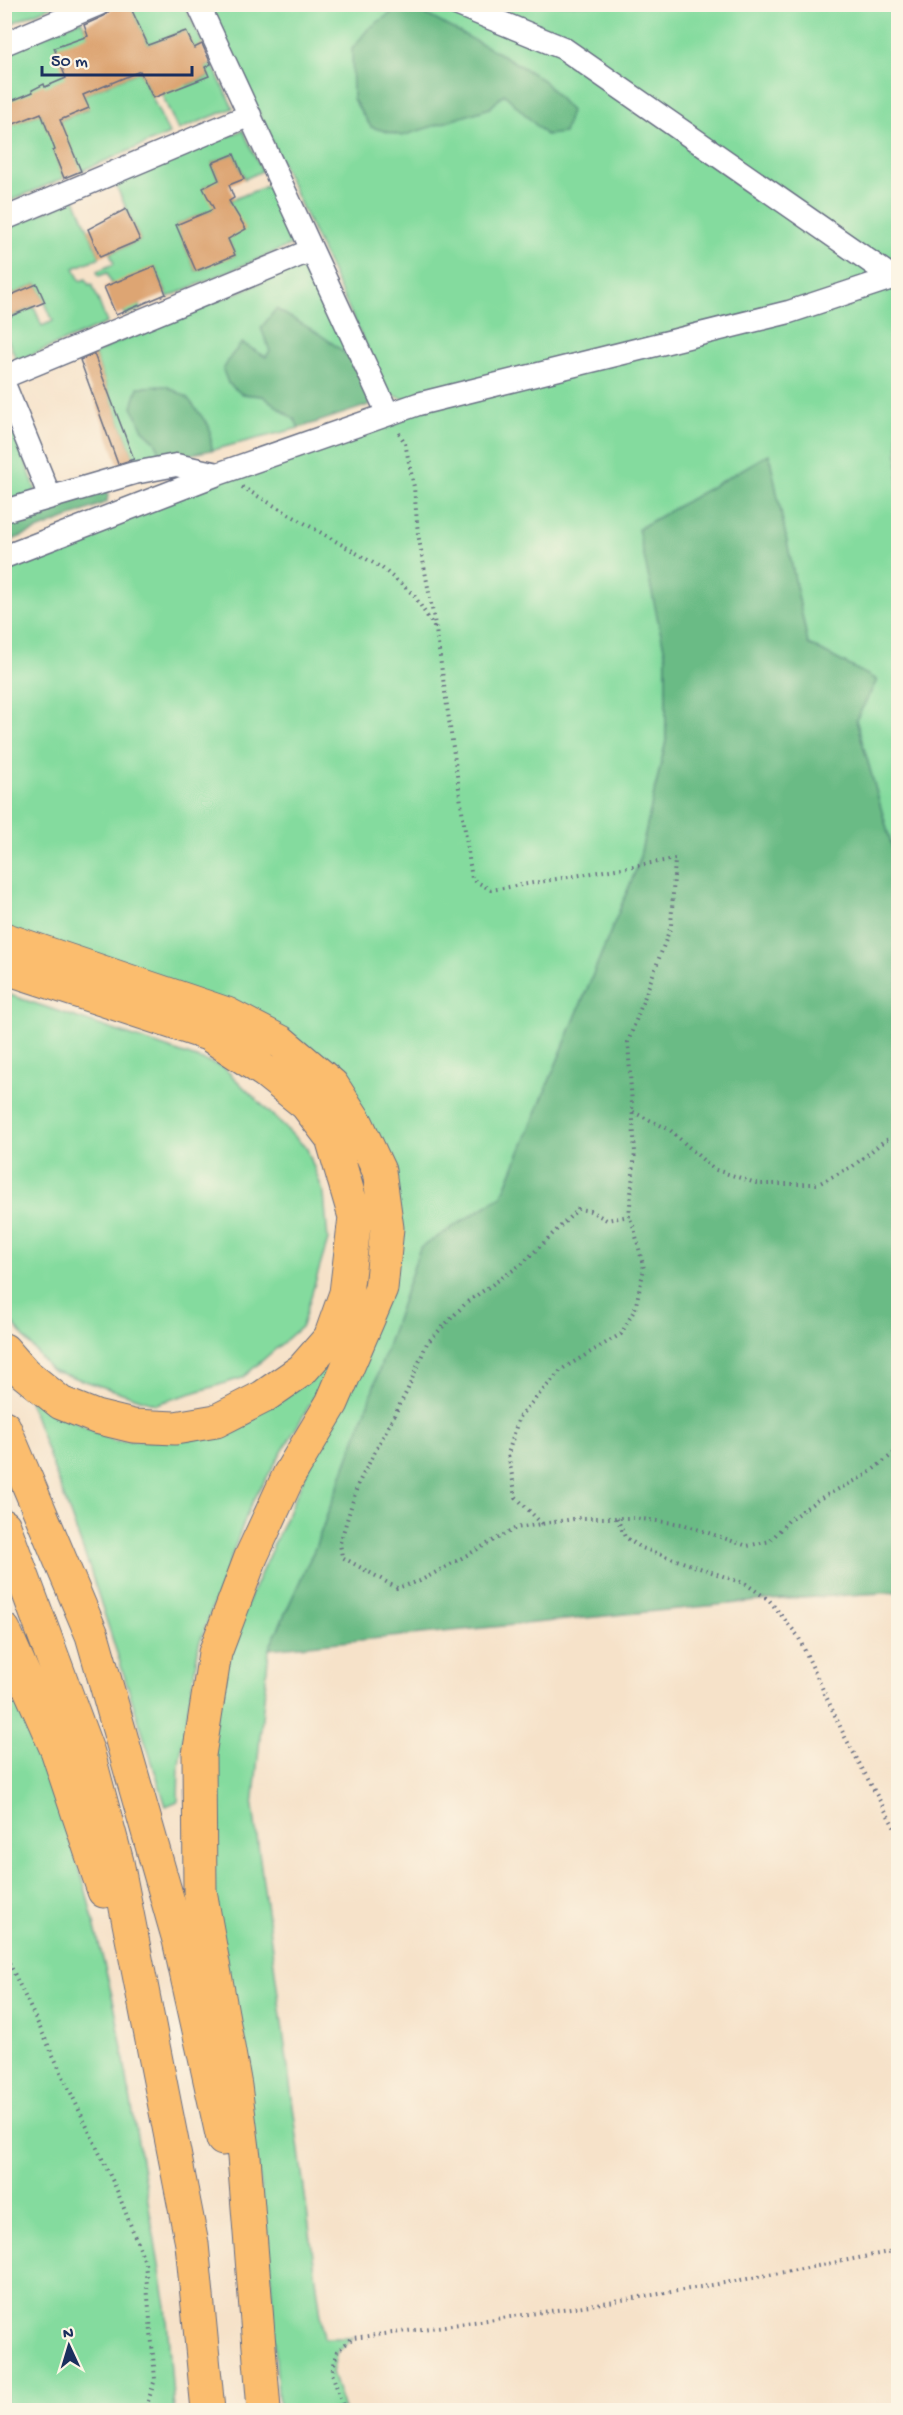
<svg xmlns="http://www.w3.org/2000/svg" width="903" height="2415" font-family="'Gochi Hand',sans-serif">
	<rect width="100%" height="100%" fill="#fcf5e5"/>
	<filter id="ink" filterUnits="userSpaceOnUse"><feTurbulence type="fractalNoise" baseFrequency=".0167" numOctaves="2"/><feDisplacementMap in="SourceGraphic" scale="12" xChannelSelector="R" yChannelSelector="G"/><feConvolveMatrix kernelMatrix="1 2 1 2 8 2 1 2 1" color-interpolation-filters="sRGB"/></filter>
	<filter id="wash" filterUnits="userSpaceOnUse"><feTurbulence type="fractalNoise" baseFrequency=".008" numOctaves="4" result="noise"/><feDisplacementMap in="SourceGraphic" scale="24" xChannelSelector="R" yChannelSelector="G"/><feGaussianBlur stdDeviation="1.35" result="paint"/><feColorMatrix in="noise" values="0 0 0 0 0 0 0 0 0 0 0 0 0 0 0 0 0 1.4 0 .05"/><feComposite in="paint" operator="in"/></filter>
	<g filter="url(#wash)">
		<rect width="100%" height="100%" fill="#f6e2c9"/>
		<path fill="#84db9e" stroke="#50857e" stroke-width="1.5" fill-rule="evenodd" d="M5 4H55V5L5 26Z
			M129 5H184L203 44 194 48 185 31 148 45Z
			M209 5H898V868L856 720 877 680 808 644 769 455 639 529 666 657V741L638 865 502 1196 420 1249 365 1413 315 1548 269 1649 253 1807 324 2338H353L337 2351 332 2373 344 2410H279L268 2237 229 1986 210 1895 207 1762 224 1655 392 1282 379 1171 281 1042 5 939V557L417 403 388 394Z
			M81 20 93 45 87 71 13 105 10 96 5 98V53Z
			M212 64 233 108 178 130 159 88 183 77 188 85 209 76 205 67Z
			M140 71 169 134 81 171 69 144 53 151 64 178 5 203V128L41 113 46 126 88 109 83 95Z
			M243 130 262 171 245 179 234 154 212 163 222 188 211 184 204 187 214 207 272 184 298 242 168 297 155 267 128 278 141 309 125 315 107 273 99 276 97 271 114 264 110 253 140 240 115 183ZM214 209 235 255 224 259 214 237 197 244 207 267 196 271 176 225Z
			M75 199 100 257 74 268 80 281 86 279 89 285 92 284 107 323 17 361 5 333V319L34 307 42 326 53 321 37 284 11 295 5 281V229Z
			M297 268 314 274 359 368 270 351 266 357 228 383 242 394 263 396 295 420 299 428 212 450 209 426 143 430 155 441 164 460 136 464 94 354 115 343Z
			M4 401 36 491 4 504Z
			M4 993 223 1067 307 1149 324 1194 328 1240 302 1326 242 1378 156 1404 51 1370 5 1314Z
			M322 1364 328 1374 250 1506 199 1644 179 1764 178 1801 166 1806 89 1566 28 1398 114 1441 195 1439Z
			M4 1665 24 1697 85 1887 115 2008 166 2306 174 2410H5Z"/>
		<path fill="#6bbb85" stroke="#437572" stroke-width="1.5" d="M398 8 423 13 506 57 543 80 571 111 564 133 546 135 504 94 490 108 402 136 371 127 353 99 352 49 368 29Z
			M276 309C311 330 372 356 369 405L299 428 295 420 263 396 242 394 228 383 223 370 231 356 242 343 266 357 270 351 261 328Z
			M166 386 187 397 209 426 212 450 164 460 155 441 143 430 132 407 138 387Z
			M769 454 808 644 877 680 856 720 898 868V1592L769 1600 269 1649 315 1548 365 1413 420 1248 502 1196 638 865 666 741V657L638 529Z
			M105 489 108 495 107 502 5 543V521Z"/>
		<g id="blocks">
			<path fill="#dda573" d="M120 4H129L148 45 186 31 194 48 202 44 211 64 205 67 209 76 153 98 140 71 83 95 89 108 60 120 81 171 64 178 53 151 55 150 41 113 4 128V104L33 92 32 90 44 84 45 87 66 78 54 48 88 36 84 25 104 16 112 8Z
				M234 154 244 179 229 185 234 198 229 201 246 229 228 239 235 255 196 271 176 225 214 209 203 188 219 180 212 163Z
				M126 209 140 240 100 257 88 229Z
				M155 266 166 294 116 315 104 287Z
				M37 284 45 302 4 319V298Z
				M94 354 114 407 134 459 118 464 80 360Z"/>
		</g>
	</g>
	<g filter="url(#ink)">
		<use href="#blocks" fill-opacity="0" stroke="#686e83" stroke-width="1.5"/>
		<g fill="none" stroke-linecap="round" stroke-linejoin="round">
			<g stroke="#686e83" stroke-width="25">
				<path id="minor" d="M198 4 388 414
					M456 4 563 48 898 281
					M4 44 99 4
					M4 219 250 115
					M4 377 312 250
					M4 384 50 497
					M4 511 134 473 176 465 218 474
					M4 557 218 474 418 404 789 312 898 276"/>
			</g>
			<g stroke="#686e83" stroke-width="35">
				<path id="highway" d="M4 939 227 1014 281 1042 332 1085 357 1124 379 1171 387 1228 381 1289 332 1403 289 1475 251 1557 215 1653 199 1755 200 1891 235 2086 244 2157 264 2410
					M4 967 208 1034 266 1072 306 1104 332 1138 355 1217 346 1293 330 1338 302 1370 263 1397 216 1421 175 1428 133 1426 96 1417 61 1403 24 1373 4 1350
					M4 1427 92 1635 179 1940 223 2139
					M4 1526 88 1753 117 1862 192 2244 208 2410
					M4 1630 57 1750 104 1891"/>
			</g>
			<path stroke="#686e83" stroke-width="4" stroke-dasharray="1.5 4.5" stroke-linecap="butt" d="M399 433 405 443 414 487 418 534 436 630 472 879 491 890 675 859 671 926 628 1042 635 1152 629 1216 607 1220 590 1211 578 1209 522 1264 467 1302 427 1343 407 1391 358 1484 340 1543 342 1557 397 1588 420 1581 516 1528 580 1518H633L682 1524 747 1546 770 1541 789 1520 819 1499 866 1475 898 1450
				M242 487 382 568 414 595 434 627
				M633 1112 670 1130 713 1169 759 1184H818L853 1166 884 1141 898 1136
				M617 1518 625 1537 642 1548 746 1584 769 1600 798 1636 845 1737 898 1834
				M542 1524 516 1497 508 1454 519 1417 562 1369 621 1334 635 1309 644 1269 634 1228 629 1216
				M4 1952 116 2188 145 2262 155 2379 147 2405 138 2410
				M344 2410 332 2373 337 2351 353 2338C535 2315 718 2287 898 2250"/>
			<use href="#minor" stroke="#fff" stroke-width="22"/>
			<use href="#highway" stroke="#fbbd6e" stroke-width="33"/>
		</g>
	</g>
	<rect width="903" height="2415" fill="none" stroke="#fcf5e5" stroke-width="24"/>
	<g transform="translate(69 2346) rotate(356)" stroke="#fcf5e5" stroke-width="4.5" paint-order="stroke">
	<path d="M0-4.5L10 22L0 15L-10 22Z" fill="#1b2f5e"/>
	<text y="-9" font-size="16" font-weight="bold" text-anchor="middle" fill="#1b2f5e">N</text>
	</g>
	<path d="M42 66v9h150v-9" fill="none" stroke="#1b2f5e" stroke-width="3"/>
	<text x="51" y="66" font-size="18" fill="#1b2f5e" stroke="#fcf5e5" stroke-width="4.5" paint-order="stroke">50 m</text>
</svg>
